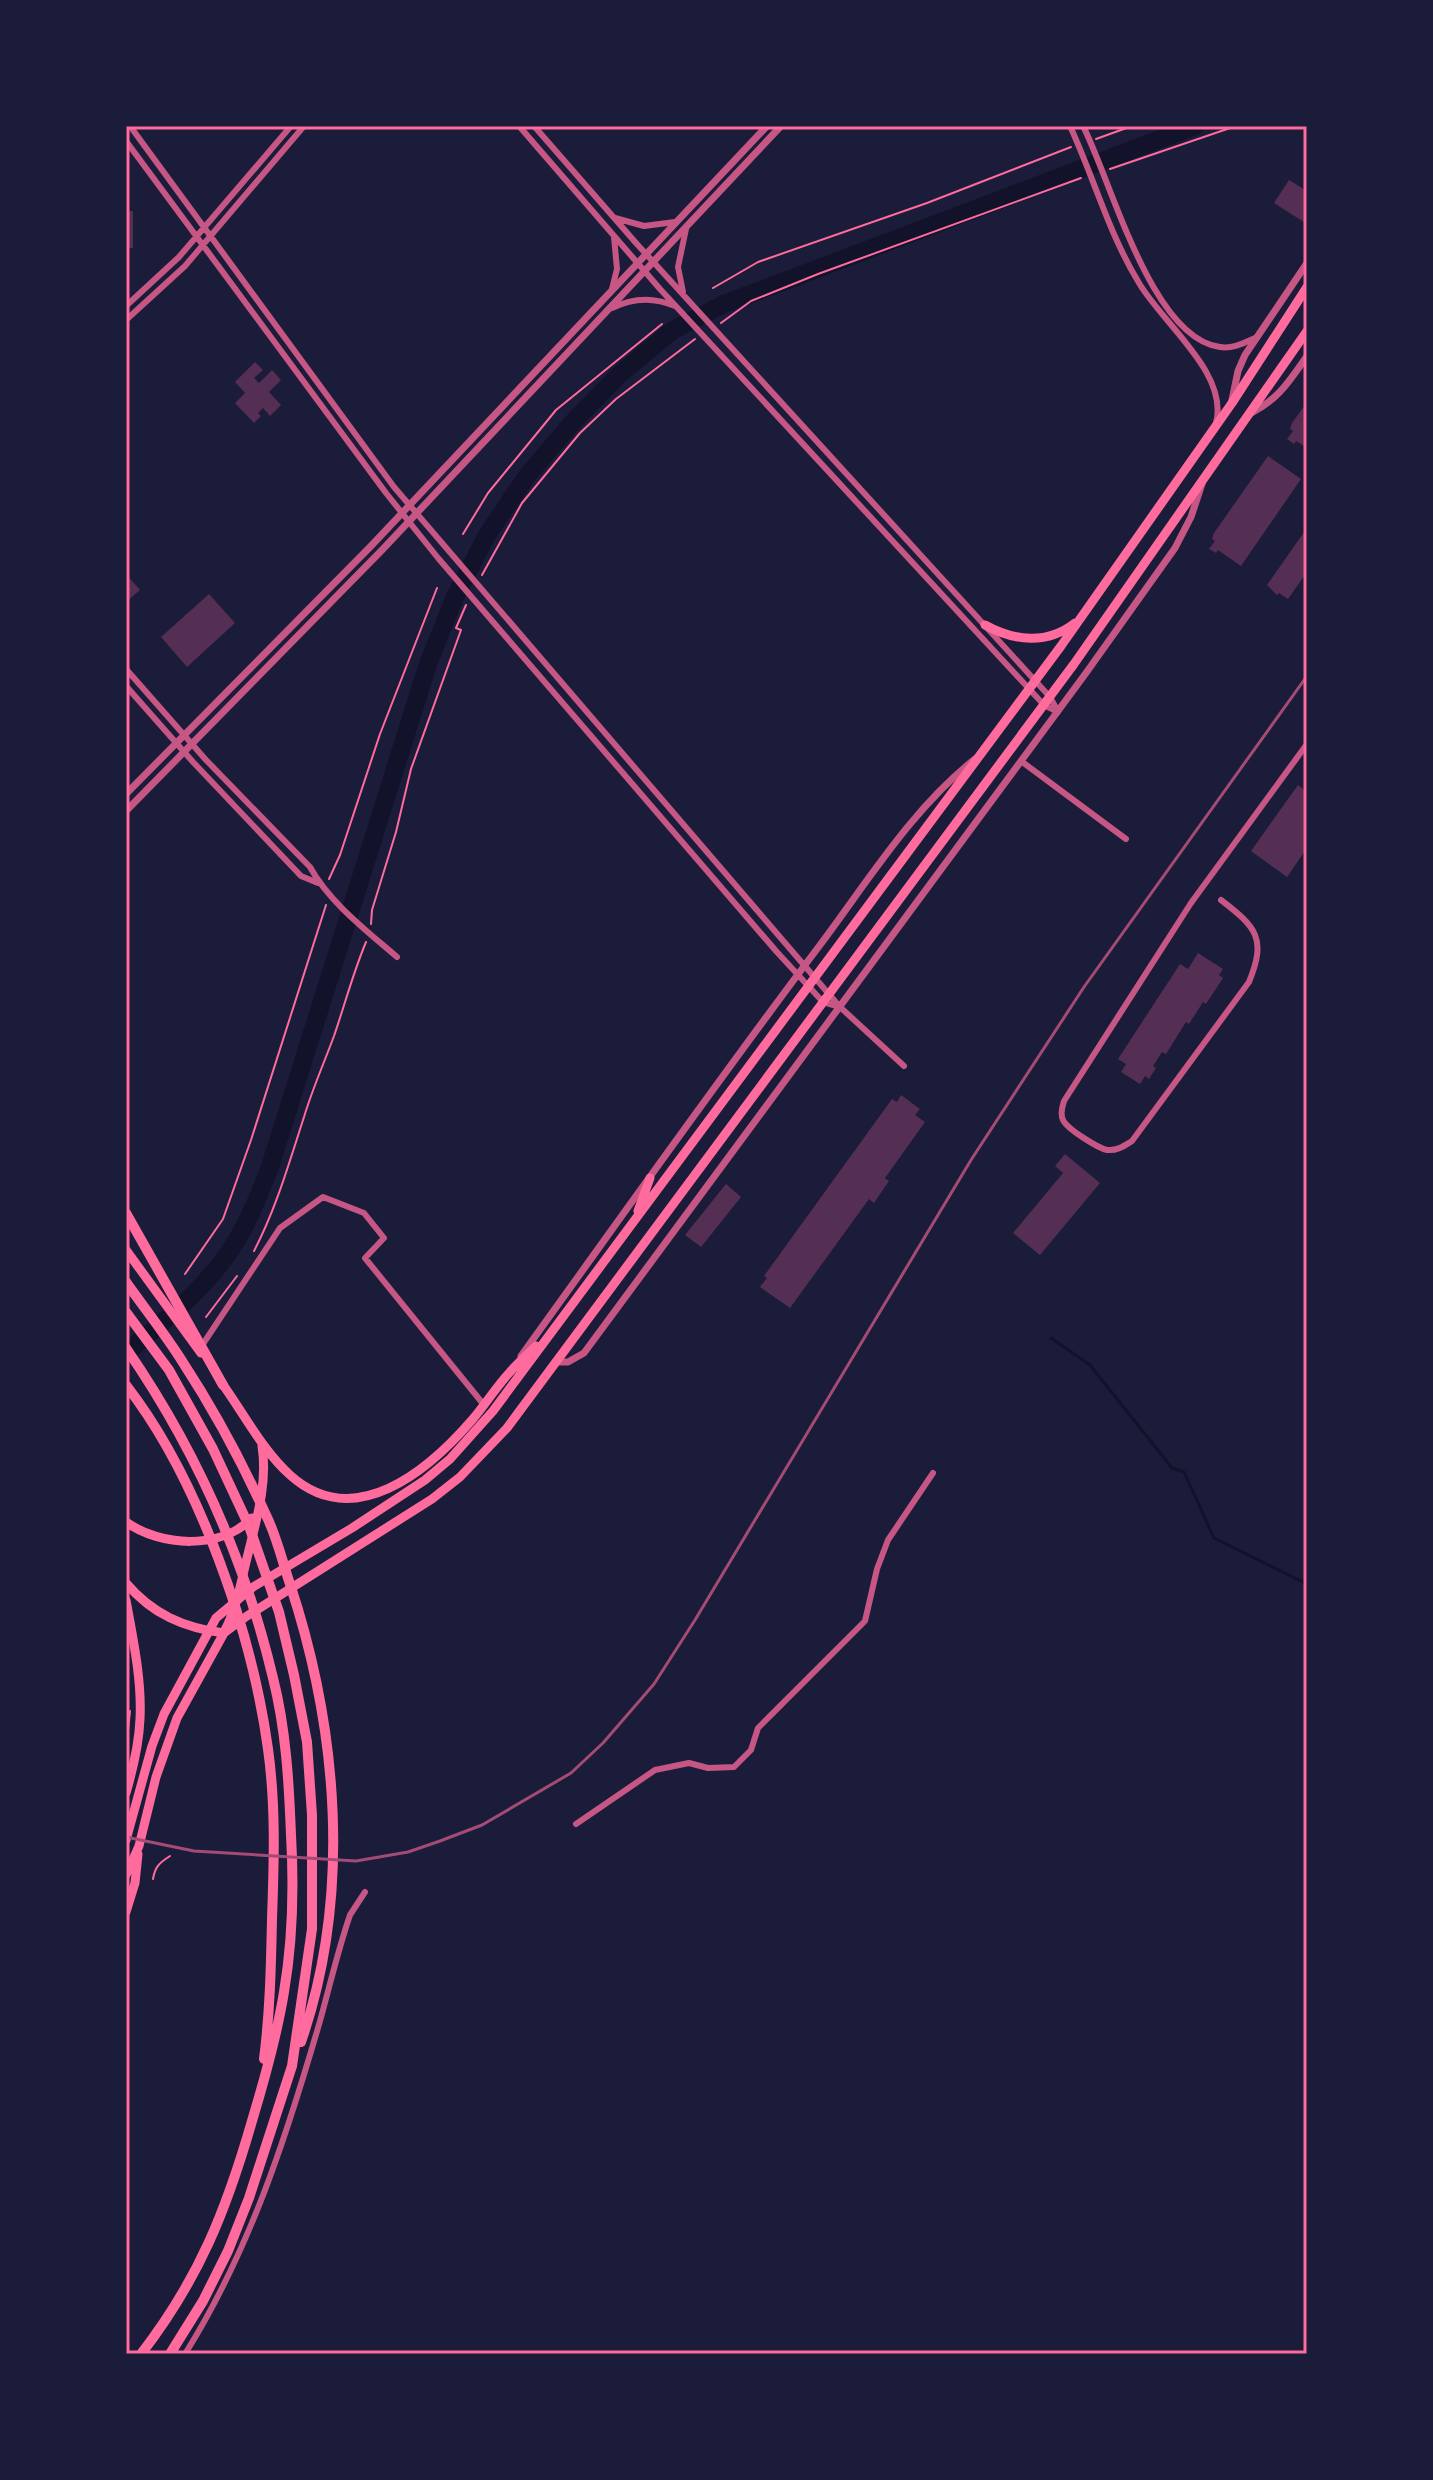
<svg xmlns="http://www.w3.org/2000/svg" width="1433" height="2480" font-family="'IBM Plex Sans',sans-serif">
	<rect width="100%" height="100%" fill="#1b1b3a"/>
	<g fill="none" stroke-linecap="round" stroke-linejoin="round">
		<path stroke="#12122b" stroke-width="3" d="M1051 1338 1090 1365 1172 1468 1184 1472 1214 1538 1307 1584"/>
		<path stroke="#12122b" stroke-width="18" d="M126 1353C165 1320 207 1288 235 1243 249 1220 259 1195 269 1170L428 664 454 599 487 535 526 477 571 424 620 374 673 330 724 304 1195 126"/>
	</g>
	<path fill="#542f53" d="M1289 180 1307 191V224L1274 203Z
		M126 211H133V248H126Z
		M255 362 263 370 254 378 259 383 272 370 281 380 269 392 281 405 270 416 263 408 258 413 261 416 254 423 235 403 245 393 235 382Z
		M1307 402V448L1296 441 1294 444 1287 439 1293 431 1290 429 1292 423Z
		M1268 456 1301 479 1241 566 1218 550 1216 553 1209 549 1215 541 1212 539 1214 533Z
		M1307 528V572L1288 599 1279 593 1277 595 1267 585Z
		M126 574 140 590 126 602Z
		M209 594 235 623 187 667 161 637Z
		M1298 785 1307 792V848L1287 877 1251 851Z
		M1198 953 1223 969 1219 975 1223 978 1206 1004 1203 1002 1189 1024 1186 1022 1166 1054 1162 1052 1153 1066 1156 1068 1149 1079 1145 1076 1140 1084 1121 1072 1126 1064 1118 1059 1180 964 1188 969Z
		M901 1095 920 1109 915 1115 925 1122 885 1178 889 1181 874 1203 869 1199 790 1308 760 1287 767 1278 764 1276 892 1099 897 1102Z
		M1065 1154 1100 1183 1040 1255 1013 1233 1063 1173 1055 1166Z
		M726 1184 741 1197 701 1247 685 1235Z"/>
	<g fill="none" stroke-linecap="round" stroke-linejoin="round">
		<path stroke="#ff6b9d" stroke-width="2" d="M1096 139 1132 126
			M1110 169 1236 126
			M713 288 758 262 927 203 1071 147
			M721 323 751 301 818 274 1081 178
			M463 534 488 493 556 410 662 324
			M482 575 522 503 580 433 616 399 695 339
			M329 879 340 855 380 734 437 588
			M371 924 372 910 396 832 411 769 461 630 456 628 466 605
			M254 1251C276 1209 289 1163 304 1117 312 1090 324 1063 334 1036 345 1004 353 973 366 942
			M185 1274 223 1219 251 1140 326 905
			M206 1317 237 1276
			M126 1749 130 1711
			M153 1879C155 1867 159 1863 170 1856"/>
		<path stroke="#c65784" stroke-width="6" d="M130 126 394 487 840 1007 904 1066
			M519 126 660 289 1044 705 1058 712
			M534 126 636 243 1050 697 1057 710
			M1070 126C1094 178 1109 234 1139 283 1163 324 1229 373 1216 423
			M1083 126C1111 180 1151 338 1220 347 1233 349 1244 343 1255 338
			M126 141 386 493 438 558 776 951 823 1002 840 1007
			M615 218 644 226 675 222
			M612 289 617 269 614 237
			M683 292 678 267 686 229
			M126 306 179 257 291 126
			M612 308C632 298 654 297 675 306
			M126 320 185 266 304 126
			M126 669 206 760 310 867C329 902 367 931 397 957
			M126 686 193 762 301 876 318 883
			M1021 761 1126 839
			M1221 900C1256 927 1267 938 1249 982L1132 1141C1124 1146 1117 1151 1107 1150 1098 1148 1067 1129 1063 1120 1060 1114 1062 1107 1064 1101L1191 903 1307 744
			M201 1347 280 1228 323 1197 364 1213 384 1238 365 1258 484 1405
			M576 1824 655 1770 689 1763 708 1768 734 1767 751 1750 758 1728 865 1621 877 1569 888 1540 933 1473
			M185 2354C250 2250 286 2138 320 2021 330 1985 338 1950 350 1915L365 1892"/>
		<path stroke="#c65784" stroke-width="7" d="M1232 400 1238 371 1245 355 1307 263
			M1251 413C1279 399 1290 380 1307 356
			M126 794 371 546 767 126
			M126 811 383 549 781 126
			M521 1356C620 1219 718 1080 820 945 868 881 912 809 975 759
			M557 1362H568L584 1353 1086 673 1175 548 1191 517 1202 484"/>
		<path stroke="#ff6b9d" stroke-width="9" d="M985 625C1014 641 1047 645 1075 623
			M638 1211 650 1178
			M126 1250 201 1353
			M221 1382C243 1412 262 1450 290 1475 354 1533 428 1471 472 1420 485 1405 496 1387 510 1372 518 1363 527 1355 536 1346
			M126 1522C161 1547 221 1550 252 1518
			M126 1583C152 1614 184 1628 224 1633
			M126 1600C133 1639 142 1680 140 1719 139 1744 133 1769 126 1793
			M225 1630C237 1607 241 1582 247 1558 256 1521 268 1484 262 1446
			M126 1840 152 1746 164 1714 216 1618 253 1587 352 1528 425 1480 450 1459 493 1411 1061 646 1232 403 1307 287
			M126 1875 139 1846 156 1777 177 1718 224 1633 247 1616 432 1499 460 1477 507 1428 1074 664 1307 331
			M126 1912 135 1883 138 1854"/>
		<path stroke="#ff6b9d" stroke-width="10" d="M126 1213 223 1385
			M126 1282C145 1309 165 1334 182 1361 214 1410 242 1462 266 1515 277 1537 282 1561 290 1584 338 1730 352 1895 301 2042
			M126 1312 169 1370 213 1449 249 1526 279 1612 294 1675 307 1742 312 1815V1929L292 2066 249 2198 228 2251 203 2301 170 2354
			M126 1348C195 1448 245 1560 273 1678 286 1729 289 1783 291 1835 294 1887 293 1939 284 1992 277 2035 265 2078 252 2121 226 2211 199 2279 141 2354
			M126 1385C199 1479 252 1632 268 1749 276 1806 274 1863 272 1919 271 1966 270 2012 264 2059"/>
		<path stroke="#a44b75" stroke-width="3" d="M126 1837 194 1851 356 1861 408 1852 440 1841 482 1825 571 1773 603 1743 654 1684 695 1620 971 1160 1084 987 1307 676"/>
	</g>
	<rect width="1433" height="2480" fill="none" stroke="#1b1b3a" stroke-width="256"/>
	<rect x="128" y="128" width="1177" height="2224" fill="none" stroke="#ff6b9d" stroke-width="3"/>
</svg>
